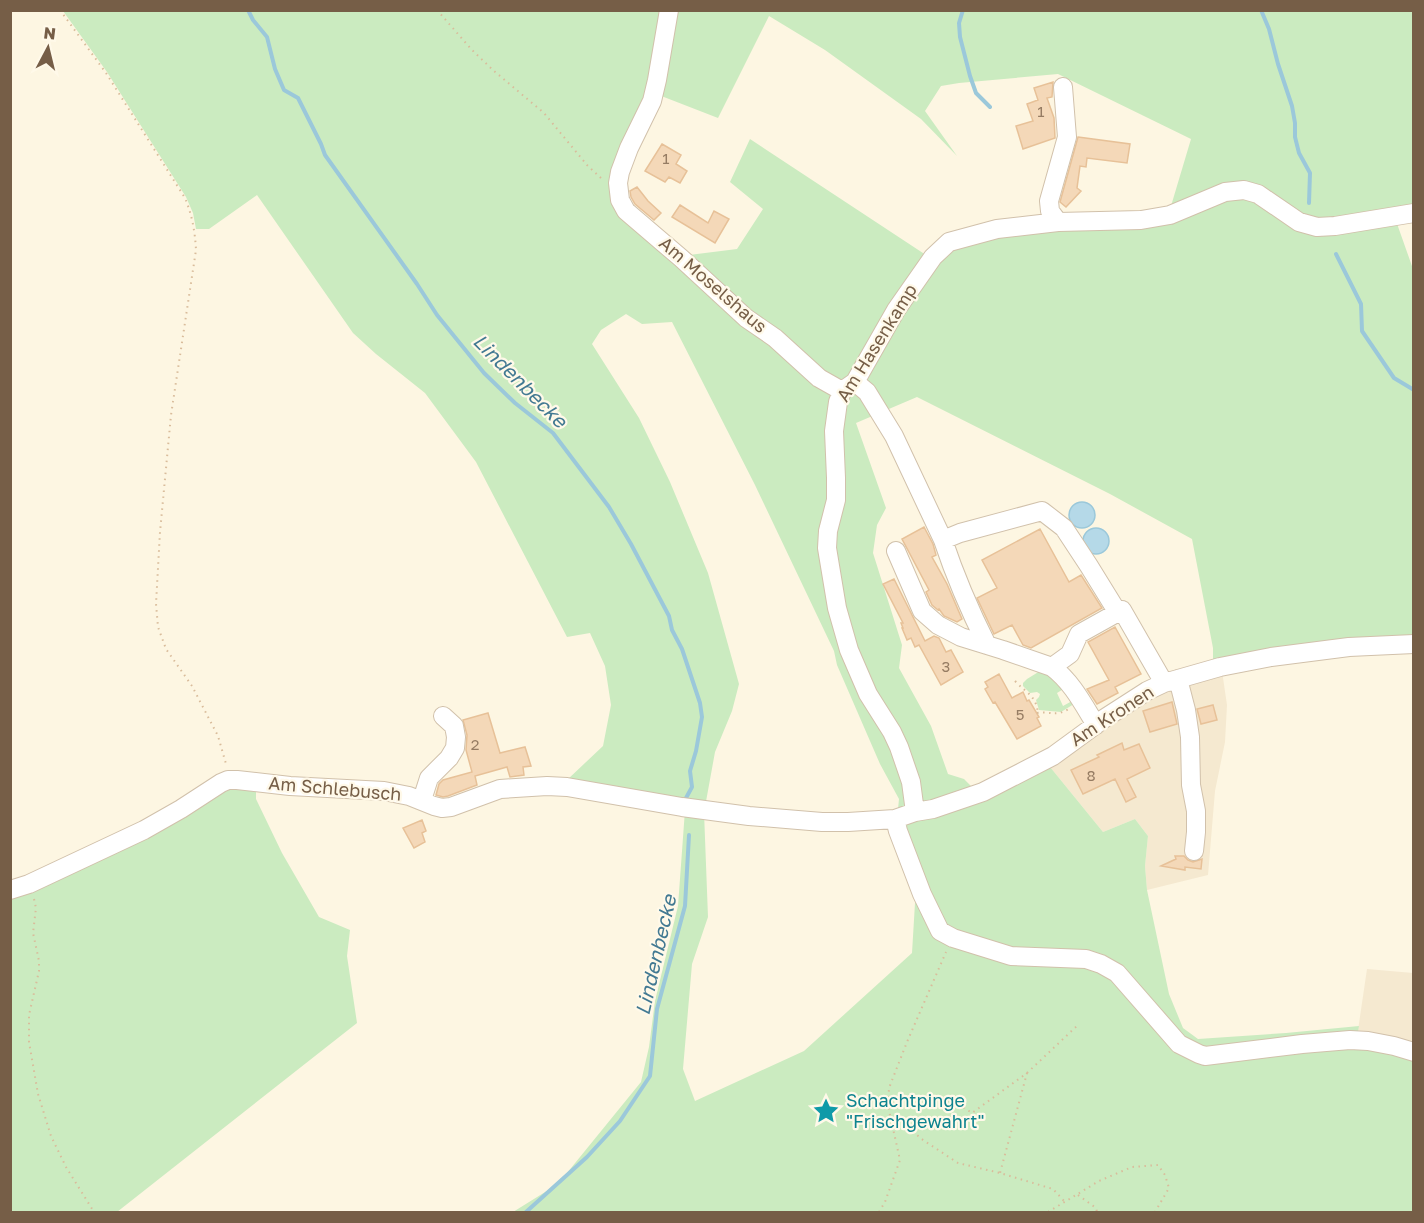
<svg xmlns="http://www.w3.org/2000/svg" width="1424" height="1223" font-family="'Golos Text',sans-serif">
	<rect width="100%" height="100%" fill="#fdf6e2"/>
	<path fill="#f5e9d0" d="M1222 671 1227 705 1225 742 1215 791 1208 875 1147 890 1145 866 1148 836 1135 819 1103 832 1046 762 1146 698Z
		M1367 969 1413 973V1048L1357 1037Z"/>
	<path fill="#cbebc0" d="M63 11H1413V210L1319 226 1297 217 1262 193 1246 186 1217 189 1171 206 1191 139 1058 74 959 83 941 86 925 111 957 156 921 119 825 50 769 16 718 118 651 92 623 156 618 172 616 193 618 202 626 215 682 261 689 255 737 249 763 209 730 182 750 139 929 257 894 310 857 370 862 374 897 312 936 258 955 244 1052 228 1110 225 1162 221 1226 195H1245L1263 202 1298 225 1323 231 1395 218 1413 269V642C1347 645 1279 649 1213 663V648L1192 539 1110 494 917 397 856 423 886 508 877 525 873 553 902 645 899 668 931 726 948 774 964 779 976 791 933 806C926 806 922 804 918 799L910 762 895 730 868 684 858 663H852C855 673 860 685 864 694 872 710 883 724 891 739 899 754 916 797 903 811L898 809 899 799 880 764 837 665 834 651 755 485 672 322 642 324 626 314 601 330 592 344 639 418 670 482 708 573 739 684 732 711 715 752 705 807 567 784 550 783V780H567L603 746 611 705 605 666 590 633 567 637 476 462 425 393 376 354 353 333 257 195 209 229H196L193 213 186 197 107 72Z
		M1040 671H1042L1065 688 1057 693 1063 706 1072 701 1074 704 1061 712 1039 710 1036 700 1039 697 1040 694 1037 692 1030 693 1023 686V683L1027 679Z
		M1046 762 1103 832 1135 819 1148 836 1145 866 1147 890 1169 994 1183 1028 1198 1039 1286 1033 1359 1026 1357 1037 1198 1052 1119 971 1012 954 945 930 904 825Z
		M256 785V799L282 853 319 917 350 930 347 956 357 1023 117 1212H11V894L225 786Z
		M685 810 704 812 708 917 692 964 683 1069 695 1101 804 1051 912 953 915 903 923 902 944 938 1087 961 1116 975 1200 1058 1347 1043 1413 1055V1212H513L558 1184 641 1082 649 1047 655 1001 678 906Z"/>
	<path fill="#b5d9e8" stroke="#9bc8da" stroke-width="1.5" d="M1069 515a13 13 0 1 1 26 0a13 13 0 1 1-26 0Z
		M1083 541a13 13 0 1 1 26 0a13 13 0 1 1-26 0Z"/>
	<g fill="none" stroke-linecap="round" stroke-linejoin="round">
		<path stroke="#9bc8da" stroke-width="4" d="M248 10 253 20 267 37 275 69 284 90 298 98 321 144 325 155 417 284 437 315 484 373 515 403 553 433 609 507 631 544 669 616 672 630 682 649 700 703 702 717 696 751 690 771 692 787 686 798
			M963 10 959 23 960 37 970 76 976 93 990 107
			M1261 10 1269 29 1278 64 1292 106 1295 123V137L1299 153 1310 173 1309 203
			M1336 254 1361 304 1362 331 1394 378 1414 390
			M526 1212 587 1157 620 1121 650 1076 657 1009 685 906 689 835"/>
	</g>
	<path fill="#f4d8b8" stroke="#e7c198" stroke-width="1.5" d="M1053 82 1052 97 1047 98 1054 118 1055 138 1023 149 1016 126 1033 121 1027 104 1038 100 1034 88Z
		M1078 137 1130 144 1127 163 1087 158 1086 167 1080 166 1077 188 1081 191 1066 207 1060 202Z
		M662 144 681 155 676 164 687 171 680 183 669 177 665 182 645 171Z
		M637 187 648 201 661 213 654 220 635 204 631 197 630 191Z
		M680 205 708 223 714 211 729 219 715 243 672 217Z
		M924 527 933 544 936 555 932 557 947 584 962 619 957 622 944 616 939 609 938 610 932 605 926 592 929 590 902 539Z
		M1040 529 1069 582 1081 575 1102 608 1031 648 1023 645 1012 625 994 634 977 598 997 588 982 560Z
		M894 579 925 641 934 636 939 638 946 652 951 650 963 672 941 685 919 645 915 647 911 638 907 640 902 628H903L901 623H903L883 584Z
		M1115 627 1141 674 1115 687 1118 693 1097 704 1087 689 1109 680 1088 642Z
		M999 674 1012 698 1023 692 1027 701 1029 700 1039 717 1037 718 1041 726 1017 739 995 702 993 703 985 689 988 687 985 682Z
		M1172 702 1177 724 1150 732 1143 711Z
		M1213 705 1217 720 1201 724 1197 709Z
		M488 713 500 753 525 747 531 766 523 767 524 775 510 777 507 767 475 776 477 785 448 796 443 797 436 795 439 784 443 780 472 772 466 750 467 735 463 720Z
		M1122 743 1124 750 1139 744 1150 768 1127 779 1136 797 1126 802 1115 779 1083 794 1071 770 1099 757 1097 755Z
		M422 820 426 831 422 833 425 842 414 848 403 828Z
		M1175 856H1184L1188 860 1193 862 1202 859 1201 869 1185 867V870L1161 866 1176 859Z"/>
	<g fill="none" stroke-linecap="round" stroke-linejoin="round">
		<g stroke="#d1c1ab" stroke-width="20">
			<path id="minor" d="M669 10 657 80 652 101 629 148 620 172 618 183 620 200 626 211 681 258 746 318 775 338 819 378 842 391
				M1058 222 1050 211 1049 201 1067 137 1063 87
				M855 382 867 392 894 436 943 540
				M896 551 922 611 938 625 961 637 1003 650 1052 667
				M987 645C970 611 955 576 943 540L960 533 1042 511 1064 528 1089 566 1118 613
				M1178 679 1186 710 1190 737 1191 785 1196 811V832L1194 851
				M1096 725C1083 704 1072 682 1052 667L1070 654 1079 634 1122 610 1164 683
				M422 800 429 778 449 758 455 748 456 737 454 726 443 716
				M915 812 911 782 899 747 892 732 868 694 849 650 837 608 827 548 828 531 836 500V478L834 431 838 402 842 391 855 382 896 310 933 257 949 242 997 229 1058 222 1141 220 1170 215 1225 192 1244 190 1258 194 1299 222 1317 227 1335 226 1414 213
				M895 819 898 831 922 894 940 931 953 938 1011 956 1086 959 1101 964 1117 973 1179 1044 1199 1054 1205 1056 1302 1044 1350 1040 1368 1041 1394 1046 1414 1052
				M10 890 29 884 144 830 181 809 221 783 228 780H237L290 786 384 791 409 796 434 806 442 808 451 807 500 789 547 786 567 787 682 807 749 816 822 822H848L895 819 915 812 933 809 983 792 1053 756 1105 718 1147 691 1164 683 1220 667 1271 657 1349 647 1414 644"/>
		</g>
		<path stroke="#d9bc9b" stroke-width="2" stroke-dasharray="1.5 4.5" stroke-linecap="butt" d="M60 10 106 73 185 198C192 215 195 231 196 250L171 415 160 532 156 604 158 627 166 649 192 686 218 736 226 764
			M437 10 472 50 494 71 544 113 587 165 603 180
			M1015 681C1026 693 1036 695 1038 713
			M1037 713C1051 711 1055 717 1069 709
			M34 899 36 908 33 933 39 961V971L29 1015V1042L38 1094 51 1136 66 1167 94 1212
			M1027 1073 1079 1024
			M888 1106 933 1099 954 1101 972 1113 1027 1073 1000 1173
			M892 1120 905 1125 923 1140 958 1163 1000 1173 1053 1189 1065 1202
			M1078 1195 1096 1208 1097 1212
			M879 1212 885 1202 900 1160 888 1106 889 1088 907 1042 946 952
			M1048 1212 1099 1181 1132 1167 1158 1165 1165 1175 1169 1188 1155 1212"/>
		<use href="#minor" stroke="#fff" stroke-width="18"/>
	</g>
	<defs>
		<g id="sight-bare" transform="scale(2.07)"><path d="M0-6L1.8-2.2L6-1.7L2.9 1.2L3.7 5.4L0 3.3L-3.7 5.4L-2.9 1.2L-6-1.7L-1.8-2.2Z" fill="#0f9aa8" stroke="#fff9e9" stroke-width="2.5" paint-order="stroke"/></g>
	</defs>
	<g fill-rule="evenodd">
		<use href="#sight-bare" x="826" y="1111"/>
	</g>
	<g text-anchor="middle" stroke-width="4.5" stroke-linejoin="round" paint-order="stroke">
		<g font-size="15" fill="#967c63">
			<text x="1041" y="117">1</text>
			<text x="666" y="164">1</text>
			<text x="946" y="672">3</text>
			<text x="1020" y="720">5</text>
			<text x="475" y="750">2</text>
			<text x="1091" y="781">8</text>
		</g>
		<g font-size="18" fill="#765e47" stroke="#fff9e9">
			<text transform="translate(713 285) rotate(41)" y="6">Am Moselshaus</text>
			<text transform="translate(877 343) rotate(-58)" y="6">Am Hasenkamp</text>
			<text transform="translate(1112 716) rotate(-33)" y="6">Am Kronen</text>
			<text transform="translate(335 789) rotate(5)" y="6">Am Schlebusch</text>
		</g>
		<g font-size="18" fill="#0d838f" stroke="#fff9e9" text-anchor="start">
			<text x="846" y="1107">Schachtpinge<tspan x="846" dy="21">"Frischgewahrt"</tspan></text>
		</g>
		<g font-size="20" font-style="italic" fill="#427992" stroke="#fff9e9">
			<text transform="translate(520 381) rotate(45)" y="7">Lindenbecke</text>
			<text transform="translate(656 955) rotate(-77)" y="7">Lindenbecke</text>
		</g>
	</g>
	<rect width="1424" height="1223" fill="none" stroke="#765e47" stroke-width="24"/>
	<g transform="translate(48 48) rotate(7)" stroke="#fff9e9" stroke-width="4.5" paint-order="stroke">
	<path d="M0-4.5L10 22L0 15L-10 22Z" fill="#765e47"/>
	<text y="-9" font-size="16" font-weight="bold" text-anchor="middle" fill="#765e47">N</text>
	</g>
</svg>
